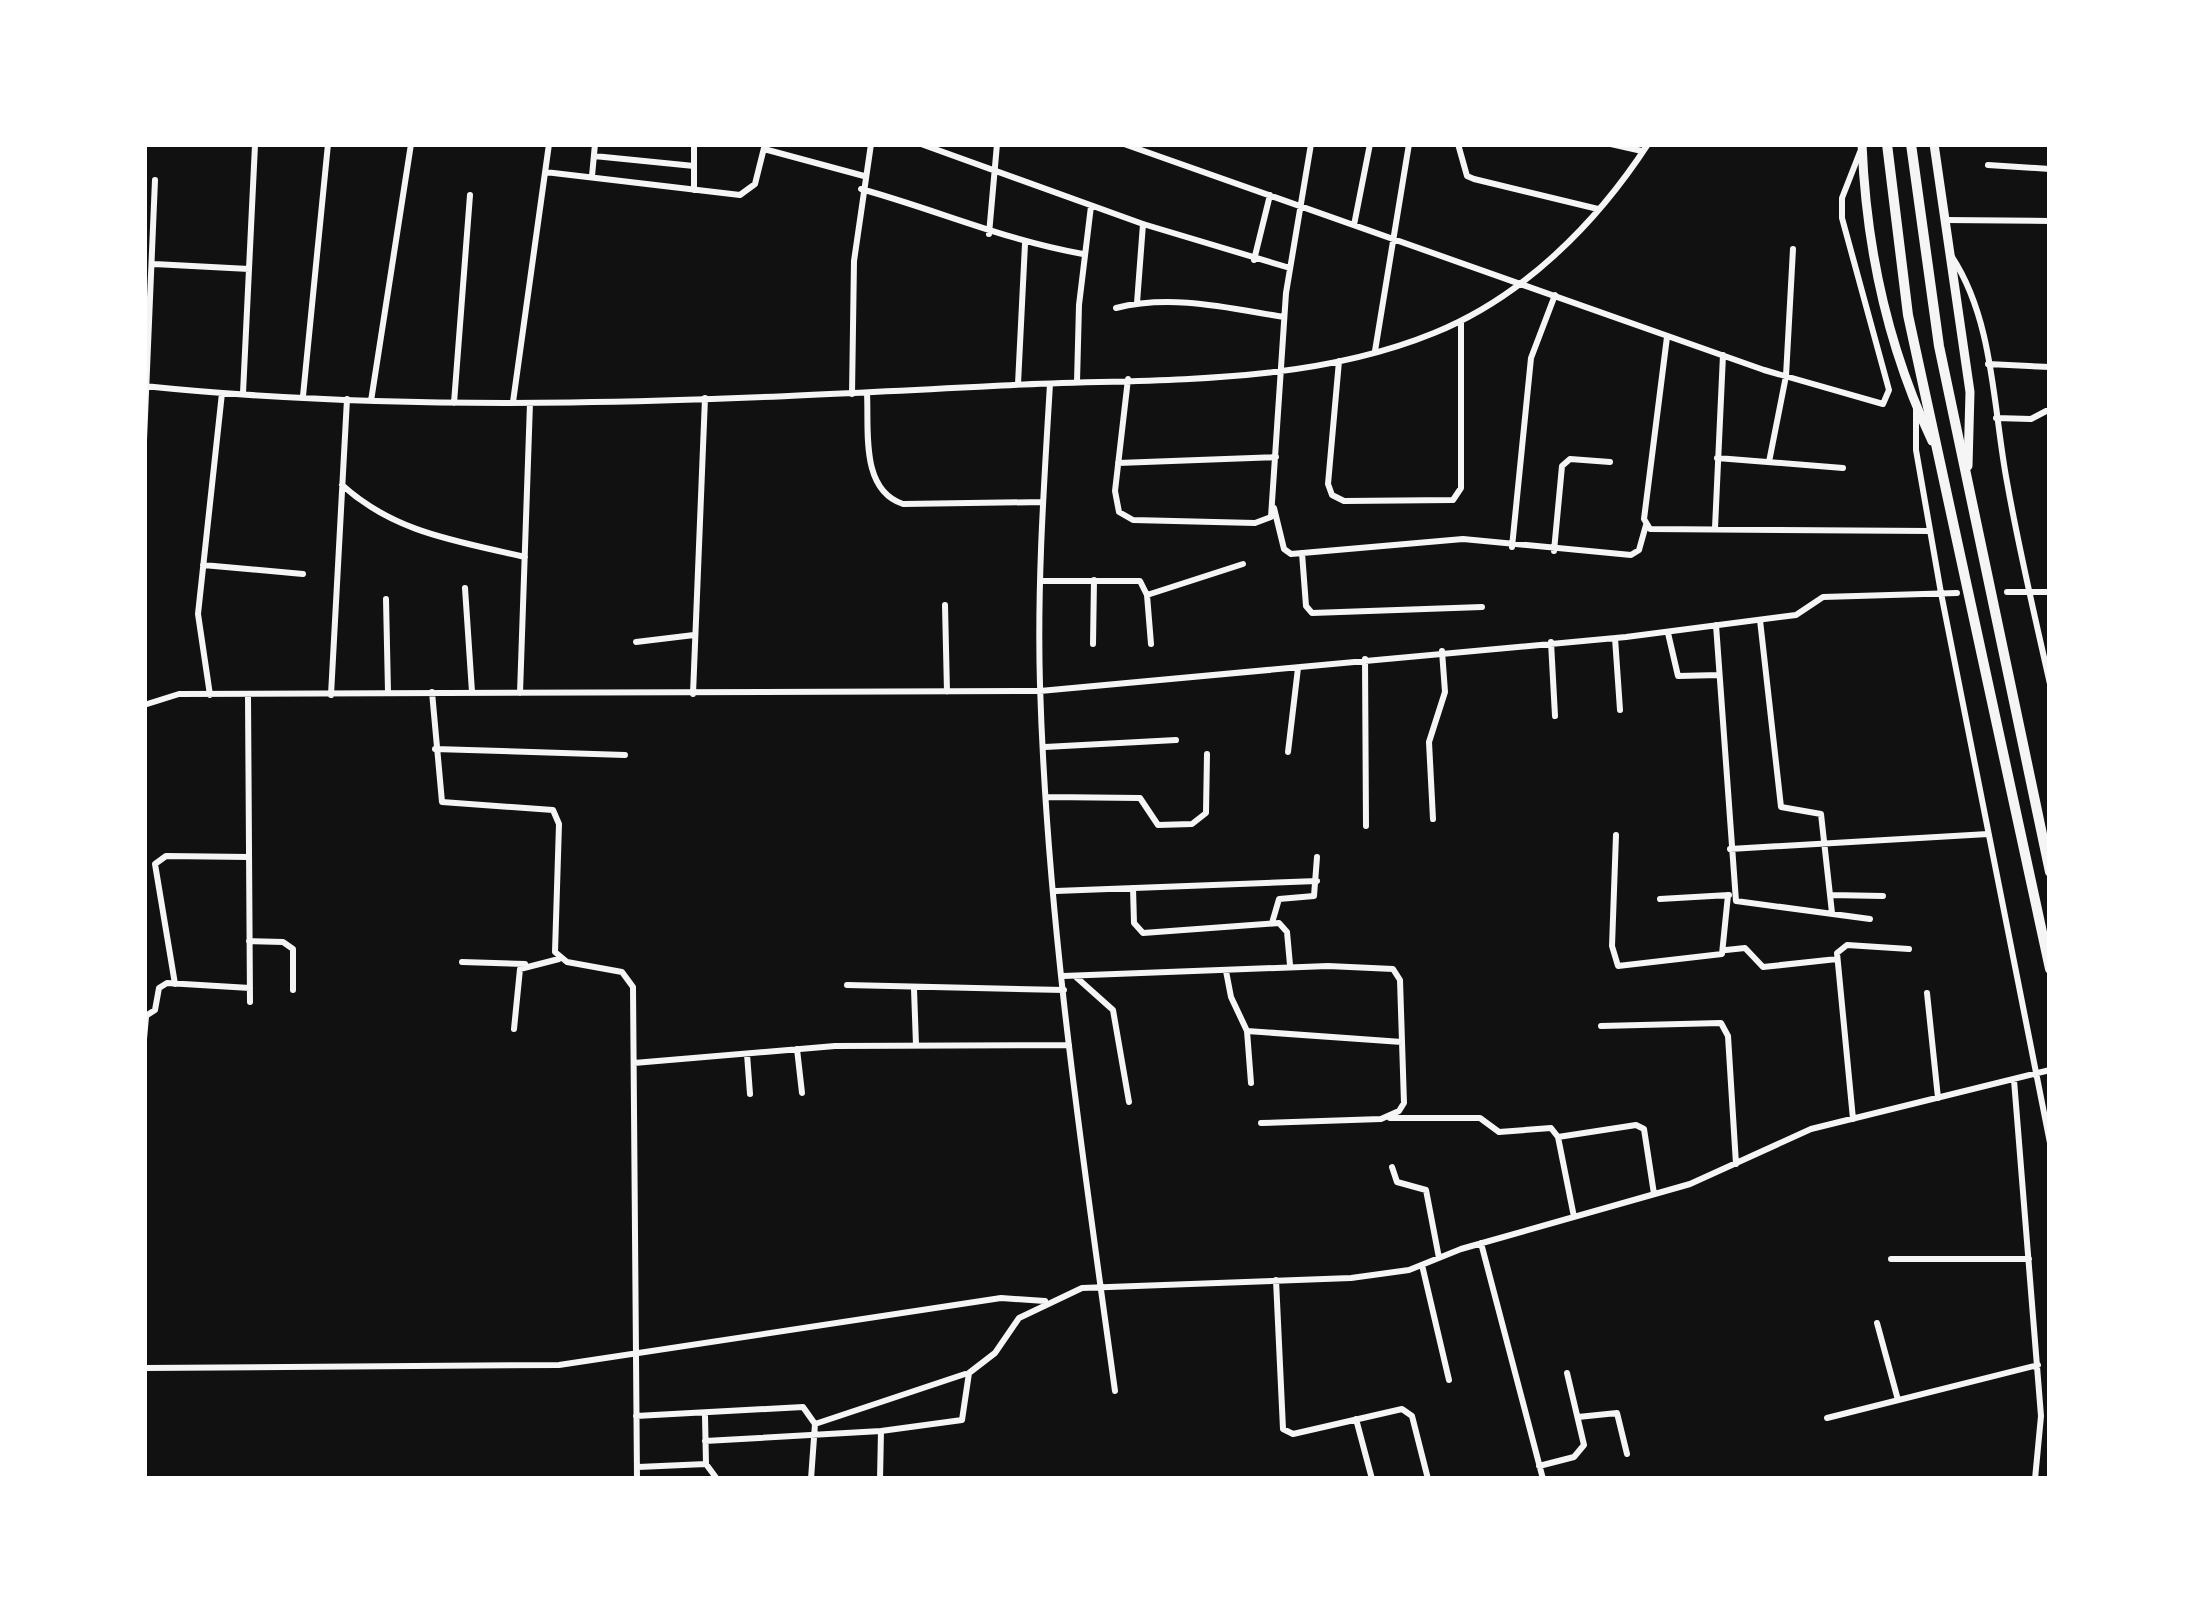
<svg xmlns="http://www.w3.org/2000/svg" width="2194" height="1623" font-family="Barlow,sans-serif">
	<rect width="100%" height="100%" fill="#111"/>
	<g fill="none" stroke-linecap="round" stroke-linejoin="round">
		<path stroke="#f5f5f5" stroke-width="6" d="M694 144V190
			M921 144 1143 224 1290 268
			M1124 144 1764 370 1883 404 1889 390 1842 218V198L1860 152
			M1458 144 1467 176 1474 179 1598 209
			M1611 144 1642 151
			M764 149 864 176
			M594 156 694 166
			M1988 165 2050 169
			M545 172 740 195 755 184 765 144
			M592 176 595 144
			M861 189C937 210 1004 240 1083 254
			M1945 220 2050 221
			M1354 225 1370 144
			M989 234 997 144
			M1952 257C1994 321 1993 408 2007 482 2019 550 2035 617 2050 684
			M1254 260 1270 195
			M154 264 249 269
			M1137 303 1143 224
			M1116 308C1172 294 1228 308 1284 317
			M1667 337 1644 519 1650 529 1930 531
			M1375 351 1409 144
			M1339 361 1328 484 1332 495 1344 501 1453 500 1461 488V322
			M1988 364 2050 367
			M1128 379 1115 491 1119 512 1133 520 1255 523 1271 517 1286 293 1311 144
			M1077 382 1079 305 1091 206
			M1018 384 1025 244
			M1050 384C1044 484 1037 584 1040 685 1047 921 1083 1158 1115 1391
			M144 386C432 416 724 400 1013 385 1152 378 1302 387 1434 333 1523 297 1596 224 1648 144
			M243 393 255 145
			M867 393C869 430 860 490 903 504L1043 502
			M852 394 854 261 871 144
			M303 396 328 144
			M371 401 411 144
			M513 402 549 144
			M454 403 470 195
			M1916 409V450L1941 593 2050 1143
			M1996 418 2031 419 2050 409V399
			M144 440 155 180
			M1717 458 1843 468
			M1769 462 1786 376 1793 249
			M1118 463 1276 457
			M342 485C395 533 457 541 525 557
			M1274 508 1284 549 1291 554 1463 539 1631 555 1639 550 1646 525
			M1715 528 1723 355
			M1512 547 1531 358 1555 295
			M1554 551 1562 466 1570 459 1610 462
			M1302 553 1306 606 1312 613 1482 607
			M203 565 303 574
			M1042 581H1140L1147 595 1151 644
			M465 588 472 692
			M2007 592H2050
			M1147 595 1243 564
			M386 599 388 692
			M945 605 947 692
			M1760 620 1781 807 1821 814 1832 913
			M1716 625 1736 901 1870 919
			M1668 633 1678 676 1719 675
			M1615 638 1620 710
			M636 642 694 635
			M1551 642 1555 716
			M1093 644 1094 580
			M1365 659 1366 826
			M432 692 442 802 553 810 559 824 555 952 567 962 622 972 633 987 637 1479
			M520 693 530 403
			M693 694 705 398
			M210 695 198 614 222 393
			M331 695 347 399
			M248 696 250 1002
			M144 705 179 694 1040 691 1626 637 1796 615 1823 597 1957 593
			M1045 747 1176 740
			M435 749 625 755
			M1288 752 1298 668
			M1048 797 1140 798 1158 825 1192 824 1206 813 1207 754
			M1433 819 1429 742 1445 692 1442 651
			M1616 835 1612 946 1618 966 1722 954 1728 895
			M1730 849 1988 834
			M1133 888 1134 923 1143 933 1279 923 1287 932 1290 965
			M1056 891 1317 881
			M1831 895 1883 896
			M1660 899 1729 895
			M1272 923 1279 899 1314 896 1317 857
			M249 941 283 942 293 949V990
			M1726 950 1745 948 1763 967 1837 959
			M462 962 525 964
			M1226 971 1231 997 1247 1031 1251 1083
			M1063 976 1328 966 1393 969 1400 980 1404 1103 1399 1111 1381 1119 1261 1123
			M1076 977 1113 1010 1129 1102
			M175 984 155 864 166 856 249 857
			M847 985 1064 990
			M914 989 916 1045
			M1927 993 1938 1098
			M144 1017 155 1010 159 988 167 983 250 988
			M1601 1026 1721 1023 1728 1036 1736 1164
			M514 1029 520 969 559 959
			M1247 1031 1402 1042
			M144 1039 146 1017
			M797 1049 802 1093
			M747 1054 750 1094
			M634 1063 835 1046 1069 1045
			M2014 1080 2041 1416 2035 1479
			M1390 1118H1480L1499 1132 1551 1128 1558 1137 1574 1217
			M1853 1119 1837 953 1847 945 1909 949
			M1558 1137 1636 1125 1644 1129 1654 1194
			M1392 1167 1397 1182 1426 1190 1439 1258
			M1481 1243 1543 1479
			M1891 1259H2029
			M1422 1265 1449 1380
			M1276 1280 1283 1429 1293 1434 1402 1409 1412 1416 1428 1479
			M1877 1323 1898 1400
			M144 1368 559 1365 1001 1298 1045 1301
			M636 1416 803 1407 815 1424 811 1479
			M705 1416 706 1464
			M1578 1417 1617 1413 1627 1454
			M1827 1418 2038 1365
			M1356 1419 1372 1479
			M815 1424 965 1374
			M705 1441 881 1431
			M1539 1466 1574 1457 1584 1445 1567 1373
			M638 1467 706 1464 717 1479
			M880 1479 881 1431 962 1420 969 1373 995 1353 1019 1318 1082 1288 1351 1278 1409 1270 1461 1249 1690 1184 1811 1129 2050 1070"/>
		<path stroke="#f5f5f5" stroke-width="9" d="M1862 144C1866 247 1888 348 1932 441
			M1934 144 1970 392 1968 466"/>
		<path stroke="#f5f5f5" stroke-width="10" d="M1887 144 1908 315 2050 969
			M1911 144 1939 346 2050 872"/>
	</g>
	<rect width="2194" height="1623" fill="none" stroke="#ffffff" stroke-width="294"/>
</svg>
